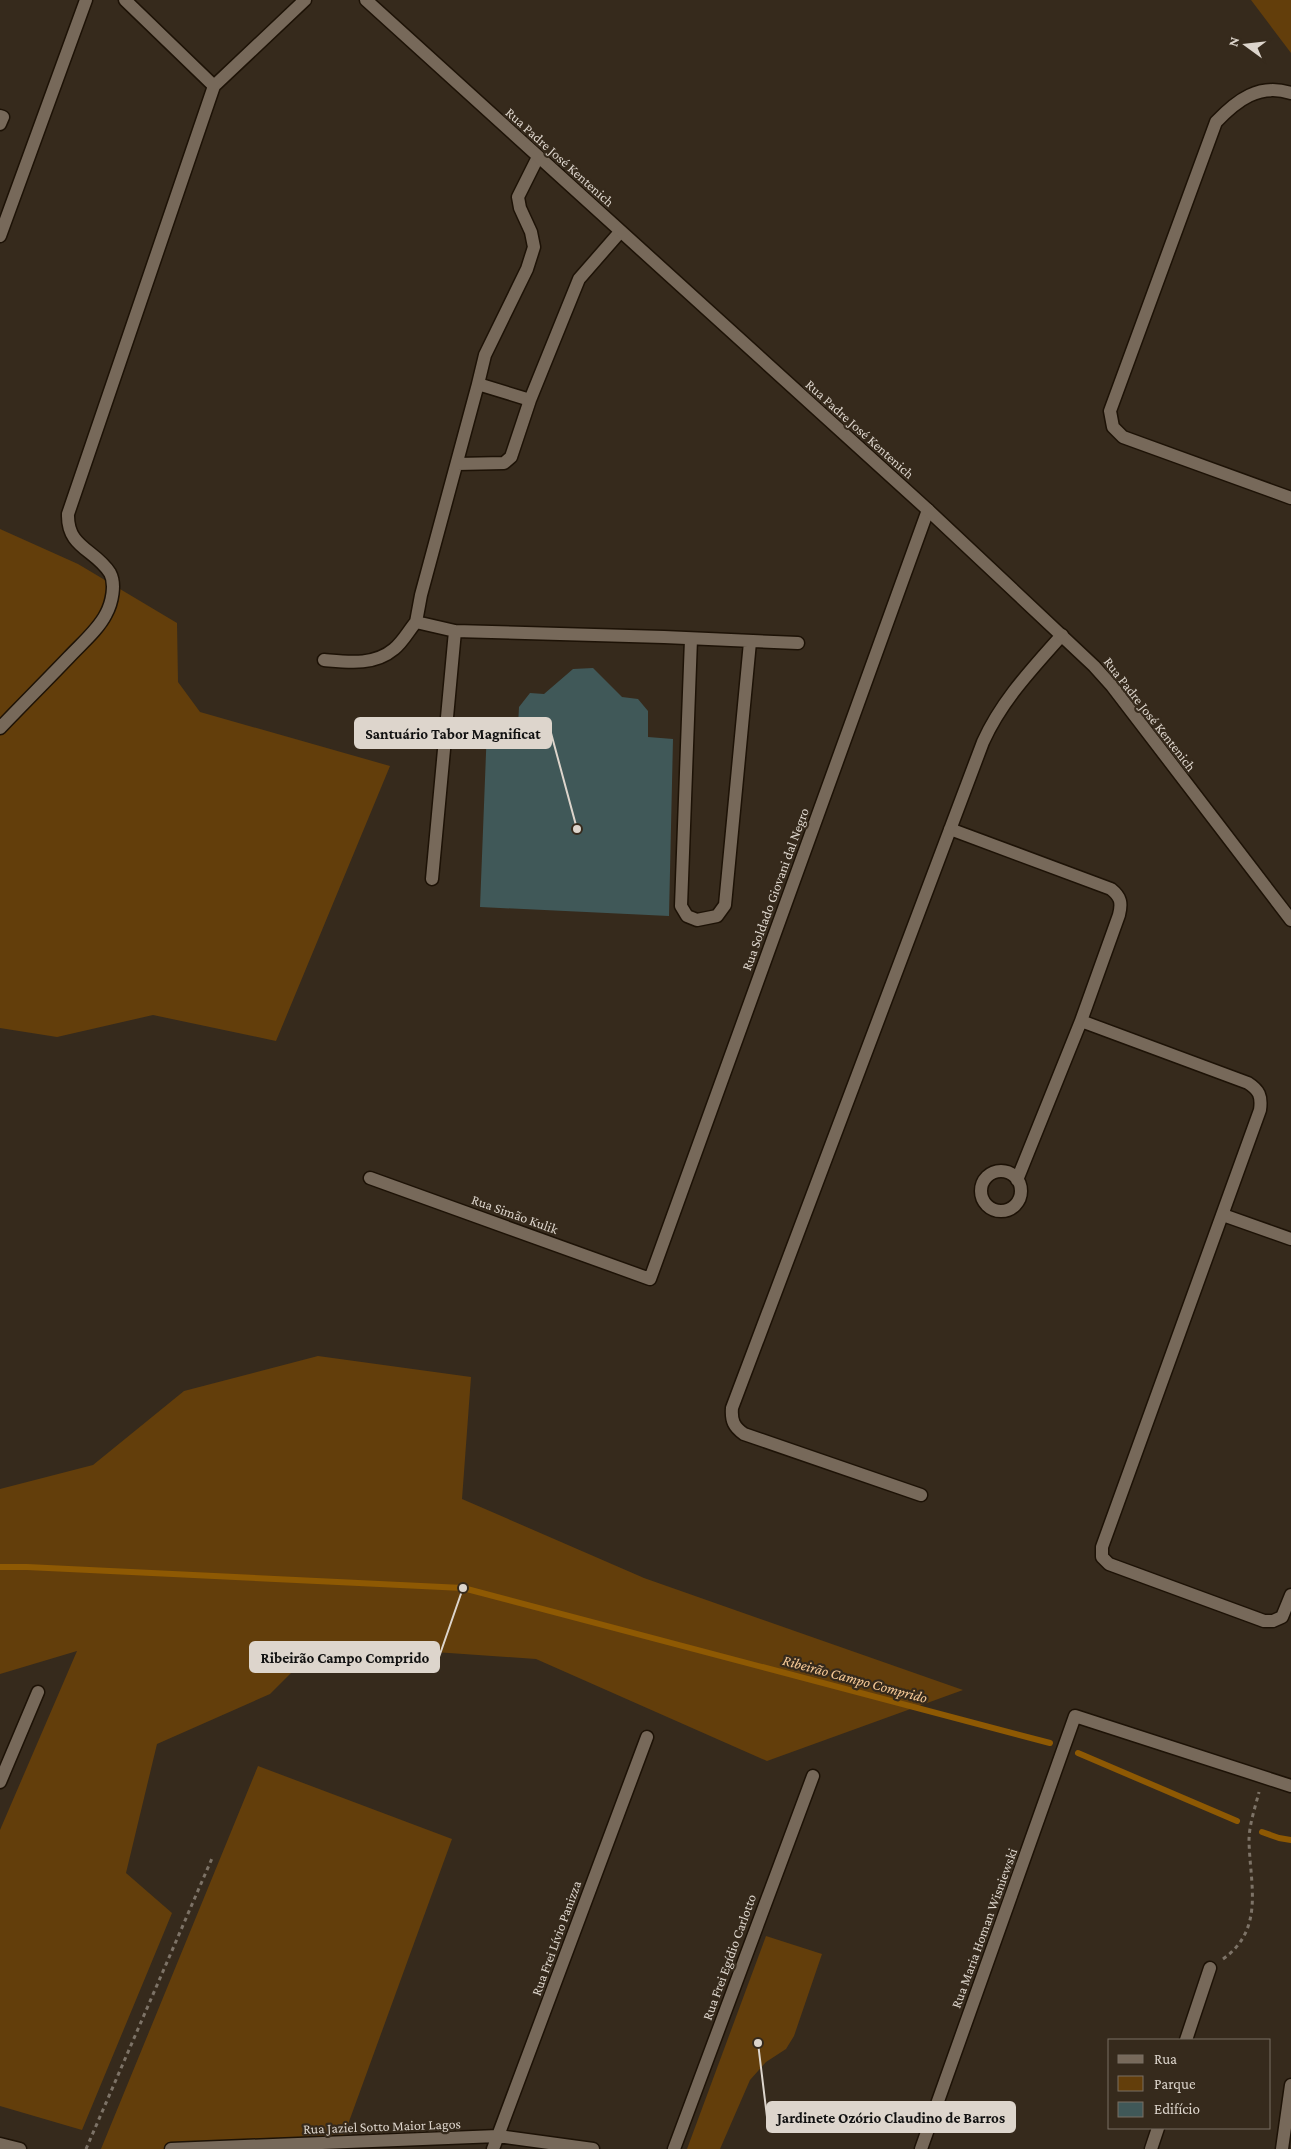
<svg xmlns="http://www.w3.org/2000/svg" width="1291" height="2149" font-family="'Crimson Pro',serif">
	<rect width="100%" height="100%" fill="#362a1c"/>
	<path fill="#633e0b" d="M1251 0H1291V53Z
		M0 529 78 564 177 623 178 682 200 712 390 766 276 1041 153 1015 57 1037 0 1028Z
		M318 1356 471 1377 462 1499 644 1578 963 1690 767 1761 536 1659 320 1644 270 1694 157 1744 126 1873 172 1913 82 2130 0 2106V1830L77 1651 0 1674V1489L93 1465 184 1391Z
		M258 1766 452 1839 339 2149H101Z
		M766 1936 822 1954 794 2036 786 2049 766 2062 750 2080 720 2149H687Z"/>
	<g fill="none" stroke-linecap="round" stroke-linejoin="round">
		<path stroke="#8e5903" stroke-width="6" d="M0 1567H27L463 1588 1050 1743
			M1078 1753 1237 1821
			M1262 1832 1279 1838 1291 1840"/>
	</g>
	<path fill="#405858" d="M593 668 622 697 638 699 648 711V737L673 739 669 916 480 907 487 728 518 726 519 707 530 693 544 694 573 669Z"/>
	<g fill="none" stroke-linecap="round" stroke-linejoin="round">
		<g stroke="#1d1206" stroke-width="15">
			<path id="lane" d="M538 157 518 197 520 208 531 232 534 247 527 269 485 355 478 384 530 400 579 279 620 232
				M478 384 421 595 416 622 455 631 664 637 798 643
				M457 464 504 463 511 457 530 400
				M691 639 681 906 687 916 697 920 717 916 725 905 750 642
				M324 660C347 662 374 666 394 649 403 642 409 630 416 622
				M432 879 455 631"/>
		</g>
		<g stroke="#1d1206" stroke-width="15">
			<path id="street" d="M125 0 214 86
				M1291 93C1259 83 1237 100 1216 122L1110 411 1113 427 1123 437 1291 498
				M0 116 3 117 0 124
				M0 236 86 0
				M0 728C23 704 46 681 69 657 81 644 98 630 106 614 112 603 116 584 110 573 95 549 67 548 68 514L214 86 305 0
				M950 829 1111 889C1121 897 1122 903 1119 915L1081 1021 1017 1180
				M1081 1021 1248 1083C1259 1090 1262 1096 1260 1110L1102 1547V1557L1109 1564 1264 1621H1273L1282 1617 1291 1595
				M981 1191a20 20 0 1 1 40 0a20 20 0 1 1-40 0Z
				M370 1178 650 1279 928 510
				M1223 1215 1291 1239
				M921 1495 744 1434C734 1427 731 1421 732 1408L983 742C1002 700 1032 669 1062 635
				M0 1782 38 1692
				M1186 2040 1210 1968
				M0 2144 20 2149
				M171 2149 498 2136 593 2149
				M493 2149 647 1737
				M674 2149 813 1776
				M1151 2149 1158 2128
				M1282 2149 1291 2085"/>
		</g>
		<g stroke="#1d1206" stroke-width="15">
			<path id="secondary" d="M366 0 928 510 1094 666 1112 686 1291 920
				M921 2149 1075 1716 1291 1786"/>
		</g>
		<path stroke="#7d7367" stroke-width="3" stroke-dasharray="4 4" stroke-linecap="butt" d="M1223 1959C1265 1929 1250 1885 1249 1841 1249 1825 1255 1808 1259 1792
			M86 2149 213 1856"/>
		<use href="#lane" stroke="#77695a" stroke-width="12"/>
		<use href="#street" stroke="#77695a" stroke-width="12"/>
		<use href="#secondary" stroke="#77695a" stroke-width="12"/>
	</g>
	<g text-anchor="middle" stroke-width="4.5" stroke-linejoin="round" paint-order="stroke">
		<g font-size="14" fill="#ddd5cc" stroke="#362a1c">
			<text transform="translate(560 157) rotate(42)" y="5">Rua Padre José Kentenich</text>
			<text transform="translate(860 429) rotate(42)" y="5">Rua Padre José Kentenich</text>
			<text transform="translate(1150 714) rotate(52)" y="5">Rua Padre José Kentenich</text>
			<text transform="translate(775 889) rotate(-70)" y="5">Rua Soldado Giovani dal Negro</text>
			<text transform="translate(515 1214) rotate(20)" y="5">Rua Simão Kulik</text>
			<text transform="translate(984 1928) rotate(-70)" y="5">Rua Maria Homan Wisniewski</text>
			<text transform="translate(556 1938) rotate(-70)" y="5">Rua Frei Lívio Panizza</text>
			<text transform="translate(729 1957) rotate(-70)" y="5">Rua Frei Egídio Carlotto</text>
			<text transform="translate(382 2126) rotate(-2)" y="5">Rua Jaziel Sotto Maior Lagos</text>
		</g>
		<g font-size="15" font-style="italic" fill="#f6c996" stroke="#362a1c">
			<text transform="translate(855 1679) rotate(15)" y="5">Ribeirão Campo Comprido</text>
		</g>
	</g>
	<path fill="none" stroke="#ddd5cc" stroke-width="2" d="M577 829L551 733M463 1588L439 1657M758 2043L767 2117"/>
	<g fill="#ddd5cc" stroke="#362a1c" stroke-width="2">
		<circle cx="577" cy="829" r="5"/>
		<circle cx="463" cy="1588" r="5"/>
		<circle cx="758" cy="2043" r="5"/>
	</g>
	<g fill="#ddd5cc" stroke="#ddd5cc" stroke-width="2">
		<rect x="355" y="718" width="196" height="30" rx="5"/>
		<rect x="250" y="1642" width="189" height="30" rx="5"/>
		<rect x="767" y="2102" width="248" height="30" rx="5"/>
	</g>
	<g font-size="15" text-anchor="middle" font-weight="bold" fill="#111">
		<text x="453" y="739">Santuário Tabor Magnificat</text>
		<text x="345" y="1663">Ribeirão Campo Comprido</text>
		<text x="891" y="2123">Jardinete Ozório Claudino de Barros</text>
	</g>
	<rect x="1108" y="2039" width="162" height="90" fill="#362a1c" stroke="#796e62"/>
	<rect x="1118" y="2055" width="25" height="8" fill="#77695a" stroke="#796e62"/>
	<text x="1154" y="2064" font-size="15" fill="#ddd5cc">Rua</text>
	<rect x="1118" y="2076" width="25" height="15" fill="#633e0b" stroke="#796e62"/>
	<text x="1154" y="2089" font-size="15" fill="#ddd5cc">Parque</text>
	<rect x="1118" y="2102" width="25" height="15" fill="#405858" stroke="#796e62"/>
	<text x="1154" y="2114" font-size="15" fill="#ddd5cc">Edifício</text>
	<g transform="translate(1246 45) rotate(285)" stroke="#362a1c" stroke-width="4" paint-order="stroke">
	<path d="M0-4L9 19L0 12L-9 19Z" fill="#ddd5cc"/>
	<text y="-8" font-size="14" font-weight="bold" text-anchor="middle" fill="#ddd5cc">N</text>
	</g>
</svg>
